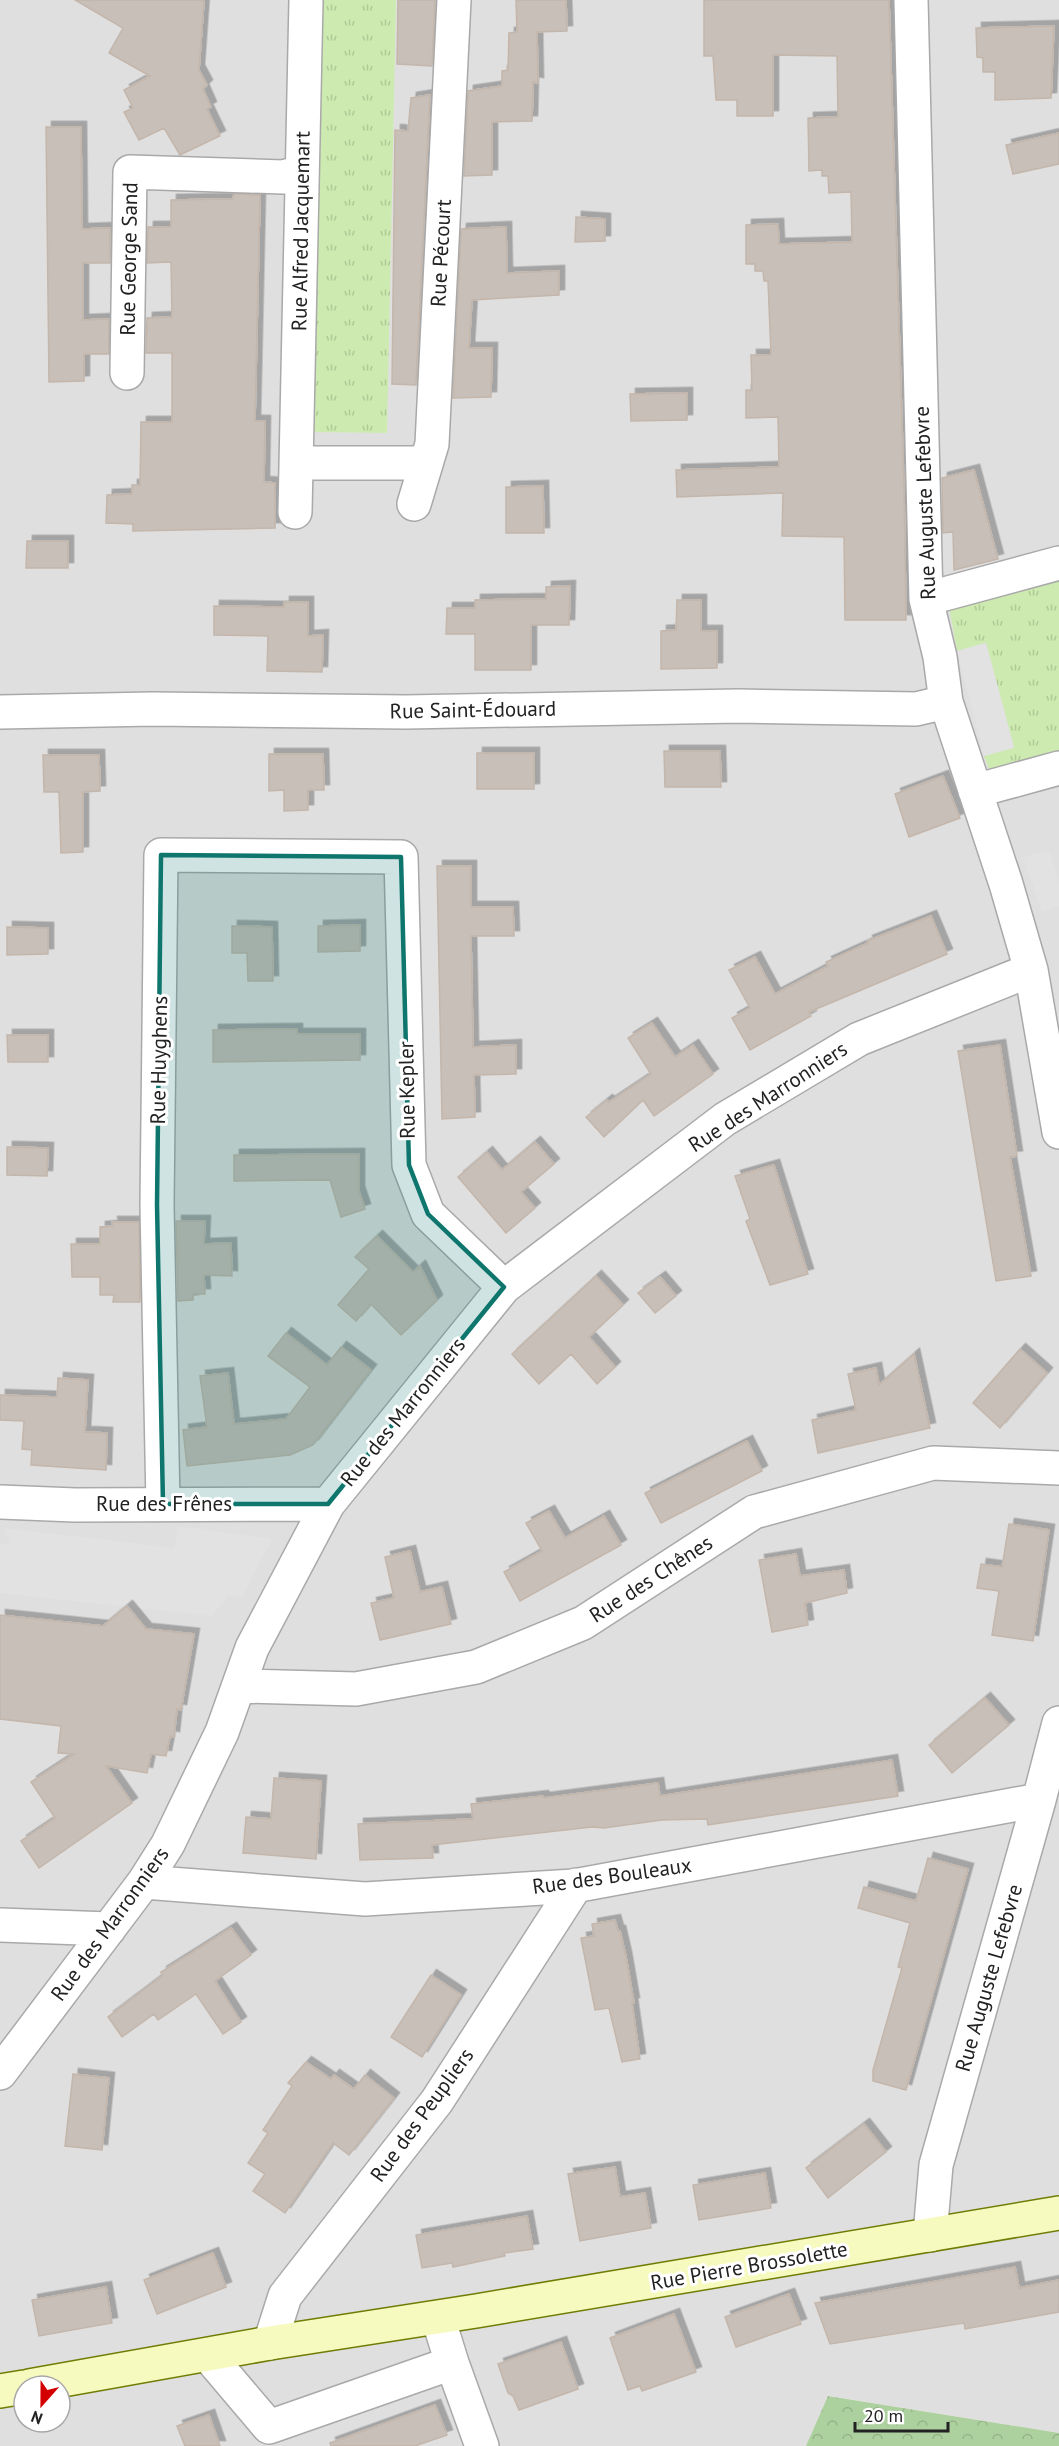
<svg xmlns="http://www.w3.org/2000/svg" width="1059" height="2446" font-family="'PT Sans',sans-serif">
	<defs>
		<pattern id="grass-tufts" width="24" height="20" patternUnits="userSpaceOnUse" patternTransform="scale(1.5)"><rect width="24" height="20" fill="#cdebb0"/><path d="M3 7l-1-3M5 7V3M7 7l1-3M15 17l-1-3M17 17v-4M19 17l1-3" fill="none" stroke="#b0c997"/></pattern>
		<pattern id="forest-crowns" width="20" height="18" patternUnits="userSpaceOnUse" patternTransform="scale(1.5)"><rect width="20" height="18" fill="#add19e"/><path d="M2 6a3 3 0 1 1 6 0M12 15a3 3 0 1 1 6 0" fill="none" stroke="#95b388"/></pattern>
		<filter id="shadow"><feDropShadow dx="5.5" dy="-5.5" stdDeviation="0" flood-color="#0004"/></filter>
	</defs>
	<rect width="100%" height="100%" fill="#f2efe9"/>
	<path fill="#e0dfdf" fill-rule="evenodd" d="M0 0H1059V2433L829 2396 806 2446H0ZM24 2386H60V2422H24Z"/>
	<path fill="url(#grass-tufts)" d="M319 0H396L387 433 309 432Z
		M1059 573V752L989 769 984 756 1014 747 986 643 957 651 948 601Z"/>
	<path fill="url(#forest-crowns)" d="M828 2396 1059 2433V2446H806Z"/>
	<path fill="#e2e2e2" d="M986 643 1014 748 984 756 957 651Z
		M1049 850 1059 882V906L1042 911 1023 857Z
		M178 1526 272 1539 242 1597 228 1596 212 1616 0 1593V1544H10L4 1528 174 1548Z"/>
	<path fill="#c7bfb8" stroke="#c4b6ab" stroke-width="1.5" filter="url(#shadow)" d="M75 0H204L199 70 207 85 203 89 211 107 207 109 220 136 180 155 164 128 139 140 124 112 133 108 124 90 150 76 109 53 123 28Z
		M398 0H435L432 66 397 64Z
		M516 0H566L567 31 537 32 538 83 533 82 532 121 492 122V175L464 176 468 91 502 86V71L508 70 509 33 517 32Z
		M704 0H889L904 487 906 620H845L844 537 782 536 783 493 677 497 676 470 779 467 778 417 746 418V390H752L751 355H771L768 281H764L763 271H755V264H746V225L778 224 779 244 852 242 851 192 829 193 828 176H822V170L809 171 808 118 838 117 837 56 773 55V116H737V100H716L713 56H704Z
		M1054 26 1051 98 995 100V72H983V58L977 57 976 28Z
		M430 95 416 385 392 384 395 130 408 131 411 98Z
		M46 127H81L82 229 110 228V263H83V320L109 319V354H84V381L49 382Z
		M1059 133V164L1013 174 1006 145Z
		M234 194 260 195 255 421H265L264 482 275 483V528L133 531V524L106 523 107 495 132 494V485H140L141 422H172V353H146L147 318 172 317 171 262 147 263 148 227H171V200L233 199Z
		M576 217 605 219V241L575 242Z
		M506 227 507 273 559 271V295L472 300 469 348H492L491 397 453 398 461 229Z
		M687 393V420L631 421 630 394Z
		M974 470 998 559 954 570 953 532 943 533 942 478Z
		M543 486 544 533H506V487Z
		M27 541H68V568H26Z
		M570 586 569 625H531V670H475V634H446L447 608H475V600L546 599V587Z
		M677 600H701V631H717V668L661 669V631L676 630Z
		M284 602H308V636L323 635 322 672 267 671 268 636 214 635V606L284 607Z
		M664 751H720L721 787H665Z
		M477 753H534V789H477Z
		M269 754H323L324 790H308V810L284 811V790L269 791Z
		M43 755H99L100 791 83 792V852L61 853 59 792H44Z
		M943 776 960 818 909 837 895 794Z
		M437 866H471V907H513L514 936H471L473 1047 516 1045V1074L474 1075 475 1117 442 1119Z
		M931 916 947 954 809 1012 811 1016 750 1050 732 1018 750 1008 729 970 755 957 775 994 828 966 826 962 868 943 867 941Z
		M360 925V951L318 952V926Z
		M232 926 272 927 273 981H248L247 953H232Z
		M7 927 48 928V954L7 955Z
		M652 1023 675 1057 693 1045 713 1074 654 1116 643 1100 604 1137 586 1117 607 1100 609 1102 651 1074 628 1038Z
		M297 1029V1034H360V1060L213 1062V1030Z
		M7 1035H48V1062H8Z
		M1000 1045 1017 1156 1010 1157 1031 1276 996 1281 958 1051Z
		M535 1142 554 1164 521 1192 535 1208 506 1233 458 1177 487 1152 502 1170Z
		M7 1147 48 1148 47 1176 7 1175Z
		M359 1154V1191L365 1209 341 1217 330 1180 234 1181V1155Z
		M774 1165 808 1274 770 1285 746 1221 750 1219 735 1176Z
		M176 1221H205L204 1244 231 1243 232 1276 204 1275 205 1294H193V1300L178 1301Z
		M112 1222H139L140 1302H113L114 1295H100V1277H72L71 1244H100V1227L113 1226Z
		M377 1236 413 1272 420 1266 437 1300 401 1335 371 1304 356 1321 338 1305 369 1269 355 1257Z
		M596 1276 623 1305 589 1337 615 1367 597 1384 571 1354 539 1384 512 1354Z
		M660 1277 676 1296 655 1313 638 1293Z
		M286 1333 327 1365 341 1347 371 1370 313 1445 290 1455 187 1466 183 1430 207 1427 200 1376 228 1373 234 1424 286 1419 310 1387 268 1356Z
		M1020 1349 1047 1373 1000 1428 973 1403Z
		M914 1354 930 1428 818 1453 812 1420 856 1410 848 1374 876 1368 879 1385Z
		M58 1378 88 1380 85 1432 107 1433 106 1470 31 1465 32 1450 22 1449 24 1421 0 1420V1395L57 1397Z
		M747 1441 762 1471 661 1523 645 1493Z
		M549 1511 565 1538 604 1516 621 1545 520 1601 504 1572 542 1551 526 1523Z
		M1009 1524 1049 1530 1033 1641 992 1635 999 1591 977 1588 981 1564 1002 1567Z
		M410 1551 420 1592 442 1587 451 1624 380 1640 371 1603 394 1598 385 1557Z
		M796 1554 800 1576 844 1570 847 1593 805 1603 808 1625 772 1632 759 1560Z
		M127 1606 146 1629 194 1634 181 1710 177 1709 174 1737 170 1736 166 1756 151 1754 147 1773 106 1766 132 1803 39 1868 21 1841 55 1818 31 1782 74 1754 58 1753 61 1726 0 1719V1615L103 1626Z
		M985 1698 1009 1725 952 1773 929 1745Z
		M892 1760 898 1796 708 1825 707 1819 662 1820 604 1828 592 1827 432 1845 433 1858 360 1860 358 1824 473 1819 471 1804 543 1796 544 1798 658 1783 660 1796Z
		M274 1778 321 1781 316 1859 243 1853 246 1817 271 1819Z
		M928 1858 968 1869 906 2090 873 2081V2070L902 1968 898 1967 910 1923 858 1908 864 1887 916 1901Z
		M615 1920 618 1931H620L626 1957 634 2003H632L640 2059 622 2062 609 2008 595 2010 581 1938 594 1936 592 1924Z
		M231 1928 251 1955 215 1981 241 2022 223 2034 196 1994 158 2020 154 2014 122 2037 108 2017 162 1976 161 1972Z
		M431 1975 461 1995 422 2057 391 2037Z
		M306 2062 331 2079 334 2075 354 2089 365 2075 394 2098 349 2155 333 2143 285 2213 253 2191 265 2174 248 2163 268 2133 263 2130 292 2086 288 2083Z
		M73 2074 109 2078 102 2150 65 2146Z
		M864 2124 886 2152 828 2198 806 2168Z
		M615 2167 620 2197 645 2193 651 2228 580 2241 568 2174Z
		M765 2173 771 2208 699 2220 693 2185Z
		M527 2216 533 2249 504 2253 505 2256 453 2267 452 2263 422 2268 416 2235Z
		M213 2253 226 2287 157 2314 144 2280Z
		M1015 2267 1019 2288 1059 2280V2312L965 2329 964 2323 830 2344 815 2303Z
		M106 2287 112 2323 39 2336 32 2300Z
		M789 2294 801 2324 736 2347 725 2317Z
		M674 2314 696 2372 642 2391 640 2386 628 2390 610 2338Z
		M561 2342 578 2389 519 2410 513 2396 508 2393 498 2364Z
		M435 2405 447 2435 415 2446H331L330 2443Z
		M209 2415 220 2446H185L177 2426Z"/>
	<g fill="none" stroke-linecap="round" stroke-linejoin="round">
		<g stroke="#a9a9a9" stroke-width="36">
			<path id="street" d="M911 0 926 599 940 657 946 702 1006 884 1031 970 1059 1132
				M127 373 130 172 283 177 302 172
				M296 463H426
				M414 504 432 444 454 0
				M295 512 306 0
				M926 599 1059 563
				M0 712 153 709 406 712 738 706 916 709 946 702
				M975 791 1059 768
				M0 1502 75 1505 328 1504
				M163 1504 157 1205 161 855 401 857 409 1165 428 1214 504 1287
				M240 1686 356 1689 476 1667 583 1623 754 1512 933 1463 1059 1468
				M144 1882 365 1899 574 1886 1039 1800
				M0 1925 109 1929
				M0 2073 144 1882 168 1844 222 1732 252 1648 328 1504 504 1287 725 1119 859 1039 1031 970
				M930 2235 936 2165 1039 1800 1059 1723
				M270 2343 285 2296 437 2101 576 1885
				M208 2355 269 2427 452 2363 438 2318
				M452 2363 482 2446"/>
		</g>
		<g stroke="#707d05" stroke-width="36">
			<path id="secondary" d="M29 2386 270 2343 476 2311 1059 2213
				M0 2391 24 2387"/>
		</g>
		<use href="#street" stroke="#fff" stroke-width="33"/>
		<use href="#secondary" stroke="#f7fabf" stroke-width="33"/>
	</g>
	<path fill="#0f766e" fill-opacity="0.2" stroke="#0f766e" stroke-width="4.5" stroke-linejoin="round" d="M161 855 401 857 409 1165 428 1214 504 1287 328 1504H163L157 1205Z"/>
	<g text-anchor="middle" stroke-width="6" stroke-linejoin="round" paint-order="stroke">
		<g font-size="21" fill="#222" stroke="#fff">
			<text transform="translate(301 231) rotate(-89)" y="7">Rue Alfred Jacquemart</text>
			<text transform="translate(441 253) rotate(-87)" y="7">Rue Pécourt</text>
			<text transform="translate(129 259) rotate(-89)" y="7">Rue George Sand</text>
			<text transform="translate(925 503) rotate(-92)" y="7">Rue Auguste Lefebvre</text>
			<text transform="translate(473 710) rotate(-1)" y="7">Rue Saint-Édouard</text>
			<text transform="translate(159 1060) rotate(-89)" y="7">Rue Huyghens</text>
			<text transform="translate(407 1090) rotate(-91)" y="7">Rue Kepler</text>
			<text transform="translate(768 1097) rotate(-33)" y="7">Rue des Marronniers</text>
			<text transform="translate(403 1412) rotate(-51)" y="7">Rue des Marronniers</text>
			<text x="164" y="1511">Rue des Frênes</text>
			<text transform="translate(651 1579) rotate(-33)" y="7">Rue des Chênes</text>
			<text transform="translate(612 1876) rotate(-8)" y="7">Rue des Bouleaux</text>
			<text transform="translate(110 1924) rotate(-54)" y="7">Rue des Marronniers</text>
			<text transform="translate(989 1978) rotate(-74)" y="7">Rue Auguste Lefebvre</text>
			<text transform="translate(422 2115) rotate(-54)" y="7">Rue des Peupliers</text>
			<text transform="translate(749 2266) rotate(-10)" y="7">Rue Pierre Brossolette</text>
		</g>
	</g>
	<g transform="translate(42 2404) rotate(201)"><circle r="28" fill="#ffffff" stroke="#a7a7a7" stroke-width="1.5"/>
	<path d="M0-4.5L10 22L0 15L-10 22Z" fill="#d40000"/>
	<text y="-9" font-size="16" font-weight="bold" text-anchor="middle" fill="#222222">N</text>
	</g>
	<path d="M855 2422v9h93v-9" fill="none" stroke="#222222" stroke-width="3"/>
	<text x="864" y="2422" font-size="18" fill="#222222" stroke="#ffffff" stroke-width="4.5" paint-order="stroke">20 m</text>
</svg>
